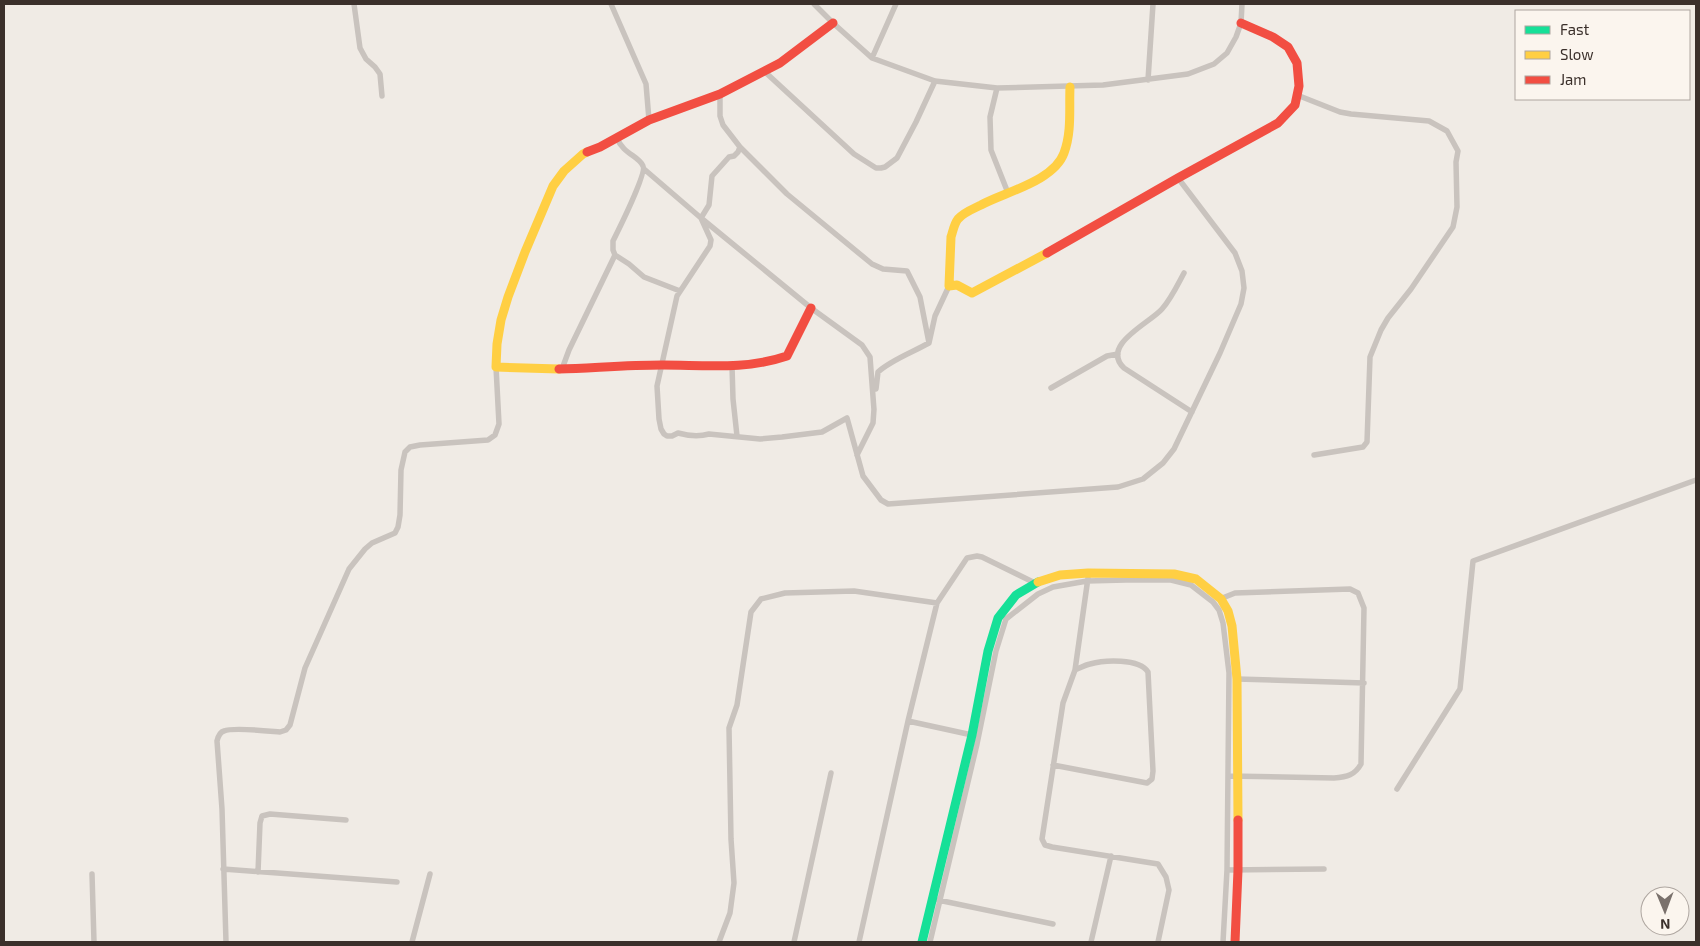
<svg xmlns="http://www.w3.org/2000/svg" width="1700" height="946" font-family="'Exo 2',sans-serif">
	<rect width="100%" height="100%" fill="#f0ebe5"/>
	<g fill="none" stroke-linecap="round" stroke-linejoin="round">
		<path stroke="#c9c3be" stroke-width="5.5" d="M354 4 360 48 366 59 375 67 380 74 382 96
			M611 4 646 84 649 120
			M814 4 833 23 872 58 935 81 997 88 1103 85 1188 74 1214 64 1227 53 1236 37 1241 23 1242 4
			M872 58 896 4
			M764 71 854 154 876 168H881L885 167 897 158 916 122 935 81
			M1148 80 1153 4
			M997 88 990 117 991 150 1008 193
			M720 94V116L723 125 740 147 787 194 872 264 883 269 907 271 920 297 929 343
			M1297 95 1340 112 1351 114 1429 121 1447 131 1458 151 1456 162 1457 207 1453 227 1411 289 1388 318 1381 330 1370 357 1367 442 1363 447 1314 455
			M617 138C623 154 639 156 643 166 647 173 618 231 613 241V250L615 255 629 264 644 277 680 291
			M740 147 738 152 734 156 729 157 712 176 709 205 701 218 711 240 710 246 677 296 657 386 659 419 661 429 664 434 667 436H672L678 433C689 436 698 437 709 434L760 439 782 437 822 432 847 418V419
			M644 169 701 218 811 308 862 345 870 357 874 410
			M1184 273C1178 284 1171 299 1162 309 1150 323 1100 345 1124 368L1192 412
			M732 366 733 399 737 436
			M562 369 569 350 615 255
			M1051 388 1107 356 1118 354
			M876 389 878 372C891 360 913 352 929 343L935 316 949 286
			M847 418 863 476 881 500 888 504 1118 487 1143 479 1163 463 1174 449 1220 353 1241 304 1244 288 1242 271 1235 253 1178 178
			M857 455 873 423 874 409
			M1220 599 1235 593 1350 589 1358 593 1364 608 1361 764C1355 775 1347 777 1334 778L1228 776
			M1075 670 1088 578
			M1237 679 1364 683
			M972 735 908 721 937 603 967 558 977 556 982 557 1035 583
			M1053 765 1147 783 1152 779 1153 771 1148 672C1139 658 1104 660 1090 664 1085 665 1080 668 1075 670L1063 703 1042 839 1045 845 1052 847 1158 864 1166 877 1169 890 1158 942
			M1397 789 1460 689 1473 561 1696 480
			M223 869 397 882
			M1227 870 1324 869
			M258 872 260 823 262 816 270 814 346 820
			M92 874 94 942
			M938 900 1053 924
			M226 942 222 809 217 741C218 737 220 732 224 731 233 727 268 731 280 732L286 730 290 725 305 668 349 569 365 549 372 543 395 533 398 527 400 515 401 470 405 452 410 447 420 445 488 440 495 435 499 424 496 367
			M412 942 430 874
			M719 942 730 913 734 883 731 839 729 728 737 705 751 612 761 599 785 593 854 591 937 603
			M794 942 831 773
			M859 942 908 721
			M930 942 977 744 996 651 1006 619 1038 594 1053 587 1087 581 1126 580H1171L1191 585 1213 602 1219 610 1223 623 1229 673 1227 870 1223 942
			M1091 942 1111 856"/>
		<path stroke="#16e098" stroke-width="9" d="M922 942 972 735 988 651 998 618 1016 595 1038 582"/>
		<path stroke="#ffcf43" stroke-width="9" d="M1047 253 972 293 957 285 949 286 951 237C953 231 954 224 958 219 964 212 973 209 981 205 1005 192 1054 181 1064 153 1072 132 1069 108 1070 87
			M559 369 496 367 497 344 501 320 508 297 525 252 553 186 564 171 583 154 587 152
			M1038 582 1060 575 1088 573 1174 574 1196 579 1221 599 1228 611 1232 626 1237 679 1238 820"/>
		<path stroke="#f24e42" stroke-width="9" d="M587 152 600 147 649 120 720 94 780 63 833 23
			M1047 253 1178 178 1278 123 1295 105 1299 86 1297 63 1288 47 1273 37 1241 23
			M559 369C593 368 627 365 662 365 705 365 746 370 787 356L811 308
			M1235 942 1238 870V820"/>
	</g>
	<rect width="1700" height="946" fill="none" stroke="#3b302b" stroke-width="10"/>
	<rect x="1515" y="10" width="175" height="90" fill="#fbf5ee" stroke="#aea6a0"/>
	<rect x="1525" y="26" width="25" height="8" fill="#16e098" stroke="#aea6a0"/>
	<text x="1560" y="35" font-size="15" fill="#3b302b">Fast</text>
	<rect x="1525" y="51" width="25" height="8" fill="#ffcf43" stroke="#aea6a0"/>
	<text x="1560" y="60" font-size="15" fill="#3b302b">Slow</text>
	<rect x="1525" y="76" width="25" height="8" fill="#f24e42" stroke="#aea6a0"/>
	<text x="1560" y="85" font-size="15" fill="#3b302b">Jam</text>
	<g transform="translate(1665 911) rotate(179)"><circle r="24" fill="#fbf5ee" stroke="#aea6a0"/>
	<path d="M0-4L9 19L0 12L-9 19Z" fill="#7a716c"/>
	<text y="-8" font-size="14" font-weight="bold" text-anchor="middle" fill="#3b302b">N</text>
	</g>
</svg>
